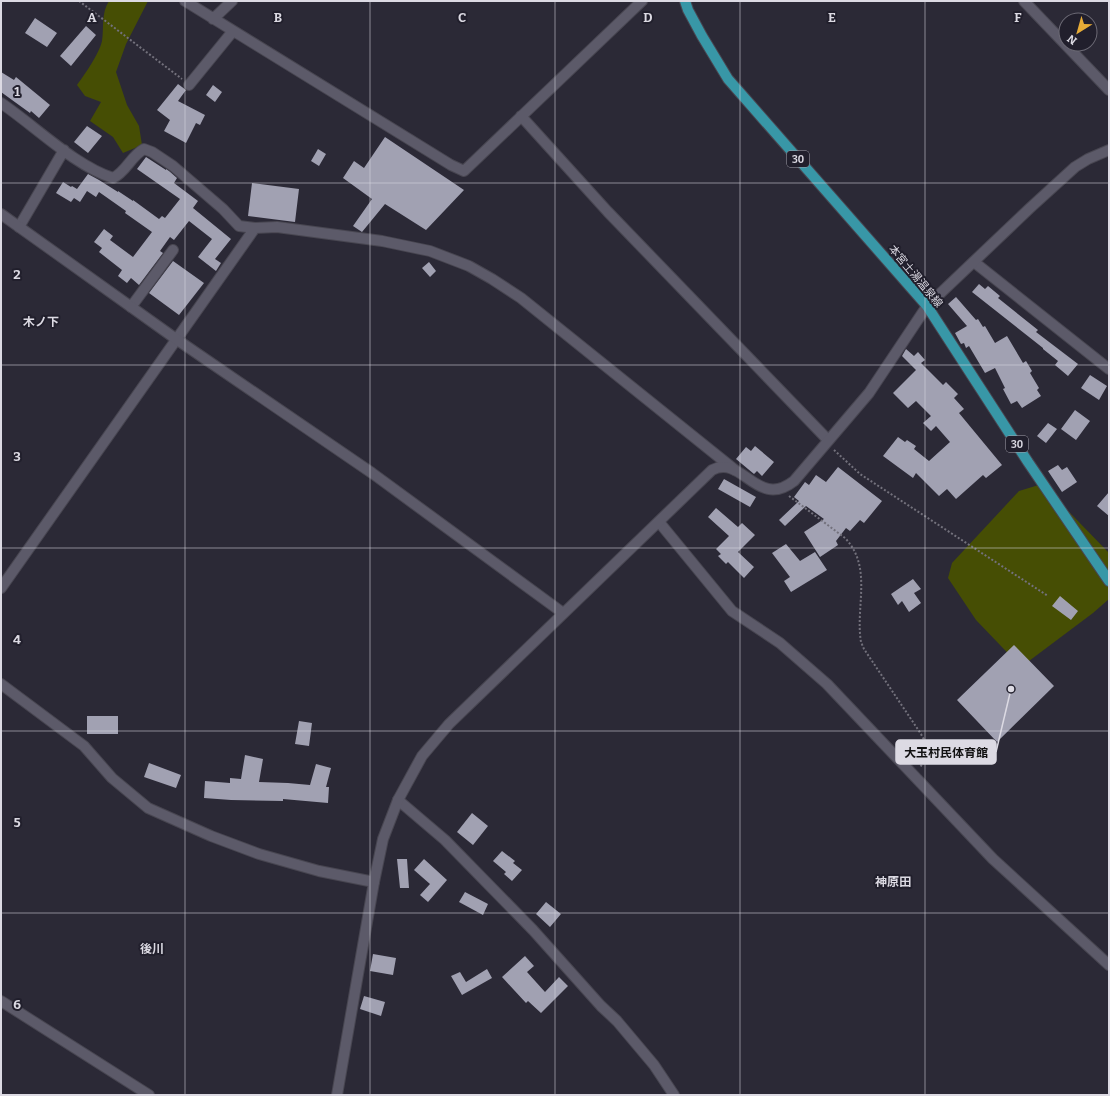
<svg xmlns="http://www.w3.org/2000/svg" width="1110" height="1096" font-family="Bitter,'Noto Sans JP',serif">
	<rect width="100%" height="100%" fill="#2b2936"/>
	<path fill="#464e04" d="M109 1H148L126 44 116 72 127 105 139 126 142 145 123 153 113 137 90 121 101 102 85 96 77 85C85 74 99 54 102 41 104 28 101 13 109 1Z
		M1042 484 1109 553V599L1093 613 1021 667 976 620 948 578 952 563 1019 491Z"/>
	<path fill="#a1a1b2" d="M35 18 57 33 47 47 25 33Z
		M86 26 96 35 71 66 60 56Z
		M1 72 14 80 16 77 50 105 39 118 31 111 30 113 1 92Z
		M178 84 186 90 178 101 205 115 200 125 196 123 186 143 164 131 170 120 157 110Z
		M213 85 222 92 215 102 206 95Z
		M87 126 102 136 88 153 74 142Z
		M385 137 464 190 426 230 385 204 362 232 353 226 372 199 343 178 354 161 364 168Z
		M318 149 326 154 319 166 311 161Z
		M146 157 166 170V169L169 171 177 178 174 183 198 201 193 208 231 239 215 259 221 263 216 271 198 257 212 239 189 221 174 240 170 237 160 251 163 253 139 285 131 278 127 283 118 276 122 270 99 252 102 248 94 242 104 229 113 236 110 240 133 257 152 232 125 213 126 211 99 192 96 197 87 191 80 202 74 198 71 202 56 193 63 182 71 187 72 186 77 189 88 174 99 180 118 192V191L133 201V200L159 219 162 216 165 218 180 199 137 169Z
		M252 183 299 189 295 222 248 216Z
		M173 261 204 283 179 315 149 293Z
		M429 262 436 271 430 277 422 268Z
		M979 284 985 289 988 286 1000 296 998 298 1038 330 1036 332 1078 364 1068 376 1055 365 1058 361 1043 349V348L972 292Z
		M956 297 976 320 978 319 983 327 985 326 995 343 1007 336 1023 363 1026 361 1032 371 1030 373 1039 388 1037 390 1041 396 1022 408 1017 401 1011 404 1003 389 1005 388 995 368 985 373 969 346 966 348 964 343 961 344 955 333 967 326 948 304Z
		M906 349 914 356 918 352 925 360 921 363 943 385 946 382 958 394 954 398 964 409 959 413 1002 465 986 478 983 475 956 499 947 489 939 496 916 473 913 478 883 456 898 437 905 442 907 440 916 446 914 449 929 461 950 442 936 426 931 431 923 423 931 416 916 401 908 408 893 393 916 370 902 356Z
		M1090 375 1107 386 1099 400 1081 388Z
		M1075 410 1090 421 1076 440 1061 429Z
		M1048 423 1057 429 1046 443 1037 436Z
		M755 446 774 462 762 476 757 471 754 474 736 459 746 447 751 451Z
		M1058 465 1062 470 1067 467 1077 482 1062 492 1048 471Z
		M838 467 882 501 864 523 860 520 850 531 846 528 836 541 838 545 820 557 804 532 824 519 806 506 785 526 779 520 799 501 794 497 805 482 809 485 816 475 826 482Z
		M724 479 756 497 750 507 718 489Z
		M1109 492V516L1097 506Z
		M716 508 738 527 742 523 755 535 738 552 754 567 744 578 728 562 726 564 718 556 721 554 716 549 729 536 708 517Z
		M786 544 800 561 815 552 827 570 791 592 784 581 790 577 772 553Z
		M913 579 921 589 914 593 921 603 909 612 902 601 898 605 891 594Z
		M1060 596 1078 611 1071 620 1052 606Z
		M1014 645 1054 686 997 742 957 700Z
		M87 716H118V734H87Z
		M299 721 312 723 309 746 295 744Z
		M245 755 263 759 259 782 288 783 310 785 316 764 331 768 326 787H329L328 803 283 799V801L231 800 204 798 205 781 230 783V778L241 779Z
		M149 763 181 775 176 788 144 777Z
		M472 813 488 826 473 845 457 832Z
		M502 851 515 861 513 863 522 870 512 881 504 874 506 872 493 861Z
		M397 859H407L409 888H400Z
		M424 859 447 880 428 902 420 895 430 884 414 870Z
		M465 892 488 904 483 915 459 902Z
		M546 902 561 914 550 927 536 914Z
		M373 954 396 958 393 975 370 971Z
		M525 956 534 966 527 972 545 992 559 977 568 986 541 1013 528 1001 526 1003 502 977Z
		M487 969 492 978 462 995 451 976 460 972 466 982Z
		M364 996 385 1002 381 1016 360 1009Z"/>
	<g fill="none" stroke-linecap="round" stroke-linejoin="round">
		<g stroke="#484651" stroke-width="12">
			<path id="minor" d="M185 1 451 165 464 171 642 1
				M213 19 232 1
				M189 85 233 31
				M1 103C35 126 75 166 113 178 126 172 131 156 144 149L152 152 173 166 223 209 239 226 255 228 277 227 382 241 430 251 469 266 492 279 521 298 735 470
				M521 116 608 212 828 440
				M19 227 64 150
				M974 262 1109 369
				M131 307 173 250
				M659 522 732 611 780 643 827 684 993 859 1109 965
				M1 588 255 228
				M1 684 84 746 112 778 148 808 211 836 259 854 319 871 374 882
				M398 800 445 840 533 930 601 1006 617 1021 654 1065 674 1095
				M1 1001 149 1095"/>
		</g>
		<g stroke="#484651" stroke-width="12">
			<path id="tertiary" d="M1024 1 1109 90
				M1 214 176 339 372 473 563 613
				M337 1095 374 882 383 839 398 800 422 756 449 724 712 470C743 454 757 510 794 481L869 393 927 306 1030 208 1075 167 1088 159 1109 150"/>
		</g>
		<g stroke="#484651" stroke-width="12">
			<path id="primary" d="M685 1 688 10 702 36 728 79 927 306 1028 462 1109 581"/>
		</g>
		<path stroke="#73717c" stroke-width="2" stroke-dasharray="2 2" stroke-linecap="butt" d="M79 1 182 79
			M834 450 860 474 1048 596
			M789 496 845 538C873 567 855 607 861 642L864 649 921 734 929 749 930 755 920 767"/>
		<use href="#minor" stroke="#5c5a69" stroke-width="10"/>
		<use href="#tertiary" stroke="#5c5a69" stroke-width="10"/>
		<use href="#primary" stroke="#3897a7" stroke-width="10"/>
	</g>
	<path fill="none" stroke="#dcdae3" stroke-width="1" stroke-opacity="0.55" d="M185 1V1095M370 1V1095M555 1V1095M740 1V1095M925 1V1095M1 183H1109M1 365H1109M1 548H1109M1 731H1109M1 913H1109"/>
	<g text-anchor="middle" stroke-width="4" stroke-linejoin="round" paint-order="stroke">
		<g fill="#211f2c" stroke="#a4a2ac" stroke-width="1">
			<rect x="787" y="151" width="22" height="16" rx="3"/>
			<rect x="1006" y="436" width="22" height="16" rx="3"/>
		</g>
		<g font-size="10" font-weight="bold" fill="#dcdae3">
			<text x="798" y="163">30</text>
			<text x="1017" y="448">30</text>
		</g>
		<g font-size="11" fill="#dcdae3" stroke="#211f2c">
			<text transform="translate(916 276) rotate(50)" y="4">本宮土湯温泉線</text>
		</g>
		<g font-size="12" font-weight="bold" fill="#dcdae3" stroke="#211f2c">
			<text x="41" y="326">木ノ下</text>
			<text x="893" y="886">神原田</text>
			<text x="152" y="953">後川</text>
		</g>
	</g>
	<g font-size="13" text-anchor="middle" font-weight="bold" fill="#dcdae3" stroke="#211f2c" stroke-width="4" stroke-linejoin="round" paint-order="stroke">
		<text x="92" y="22">A</text>
		<text x="278" y="22">B</text>
		<text x="462" y="22">C</text>
		<text x="648" y="22">D</text>
		<text x="832" y="22">E</text>
		<text x="1018" y="22">F</text>
		<text x="17" y="96">1</text>
		<text x="17" y="279">2</text>
		<text x="17" y="461">3</text>
		<text x="17" y="644">4</text>
		<text x="17" y="827">5</text>
		<text x="17" y="1009">6</text>
	</g>
	<path fill="none" stroke="#dcdae3" stroke-width="1.5" d="M1011 689L996 752"/>
	<circle fill="#dcdae3" stroke="#211f2c" stroke-width="1.5" cx="1011" cy="689" r="4"/>
	<rect fill="#dcdae3" stroke="#dcdae3" stroke-width="1.5" x="896" y="740" width="100" height="24" rx="4"/>
	<g font-size="12" text-anchor="middle" font-weight="bold" fill="#111">
		<text x="946" y="757">大玉村民体育館</text>
	</g>
	<rect width="1110" height="1096" fill="none" stroke="#dcdae3" stroke-width="4"/>
	<g transform="translate(1078 32) rotate(217)"><circle r="19" fill="#211f2c" stroke="#6c6a75"/>
	<path d="M0-3L7 15L0 10L-7 15Z" fill="#e7ac37"/>
	<text y="-6" font-size="11" font-weight="bold" text-anchor="middle" fill="#dcdae3">N</text>
	</g>
</svg>
